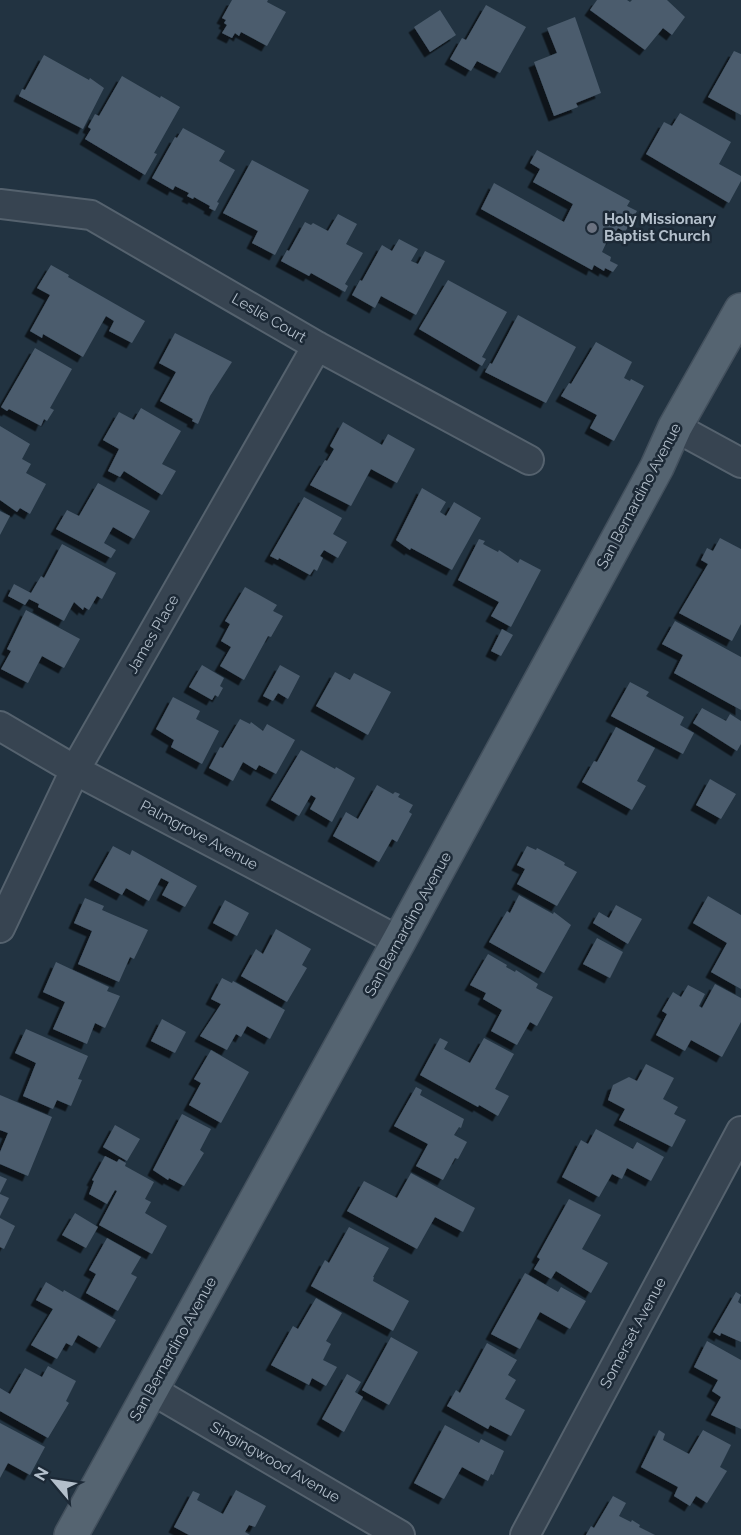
<svg xmlns="http://www.w3.org/2000/svg" width="741" height="1535" font-family="Raleway,sans-serif">
	<defs>
		<filter id="shadow"><feDropShadow dx="-5.5" dy="5.5" stdDeviation="0" flood-color="#0009"/></filter>
	</defs>
	<rect width="100%" height="100%" fill="#223341"/>
	<path fill="#4b5c6d" filter="url(#shadow)" d="M232 0H268L267 2 286 12 267 46 241 32 239 36 235 33 232 38 222 33 227 25 224 23 226 20 222 18Z
		M597 0H627L630 2 632 0H667L685 17 672 35 663 28 645 50 590 10Z
		M486 5 526 27 500 73 477 61 471 71 450 59 462 38 466 40Z
		M440 10 456 35 430 52 414 27Z
		M575 17 601 93 576 103 578 107 554 116 534 62 557 53 547 28Z
		M734 51 741 54V115L708 97Z
		M44 55 89 80 90 78 104 88 83 129 19 96 22 89 25 90Z
		M122 76 160 98 161 96 180 107 154 153 157 154 145 175 85 139 91 129 88 127 95 114 99 116Z
		M680 113 731 142 719 164 741 176V181L729 203 646 154 664 122 672 126Z
		M183 128 225 151 219 161 235 170 217 202 219 203 215 211 209 208 210 206 194 197 193 199 187 196 189 193 175 186 173 190 152 178 175 137 177 138Z
		M537 150 630 201 627 206 637 211 625 232 618 228 611 240 608 239 602 252 611 257 610 261 618 265 613 272 605 268 604 271 594 265 592 270 481 209 494 183 564 222 573 204 533 182 540 169 530 163Z
		M252 160 309 190 275 255 252 243 258 231 223 213Z
		M338 214 357 224 346 244 363 253 345 284 348 286 345 292 311 273 309 276 281 261 287 250 289 251 305 222 311 225 313 223 328 231Z
		M399 239 418 249 411 261 418 264 425 251 445 261 416 315 381 296 375 308 352 295 360 280 362 281 382 245 392 251Z
		M51 265 69 275 68 277 145 321 132 343 109 331 114 321 106 316 83 357 43 334 42 338 30 331 50 295 37 288Z
		M448 280 507 312 482 357 486 359 482 366 419 329Z
		M518 315 576 347 546 403 485 372 490 363 492 364Z
		M175 333 232 362 210 396 198 424 192 421 193 419 160 401 176 372 159 363Z
		M596 342 632 362 624 378 630 381 631 379 644 386 614 441 590 428 597 415 561 396 569 383 571 384Z
		M35 348 72 369 50 408 54 410 47 421 44 419 41 426 9 409 7 411 1 407Z
		M141 408 181 431 162 464 176 471 162 495 124 471 120 477 108 471 119 449 103 440 119 412 134 420Z
		M343 422 382 445 388 434 415 449 397 483 371 469 351 506 310 485 325 460 327 461 334 449 330 446Z
		M0 426 30 444 22 459 31 464 26 473 46 484 30 514 20 508 17 512 0 500Z
		M98 483 150 511 134 539 113 527 104 543 116 550 111 558 56 529 67 510 79 516Z
		M422 488 446 502 440 512 446 516 454 502 481 518 452 570 411 548 410 550 396 540Z
		M304 497 342 518 333 534 347 542 338 558 324 550 320 556 323 558 317 571 314 569 310 575 279 558 278 560 270 556Z
		M0 511 10 516 0 535Z
		M720 538 741 549V624L732 641 679 613 708 564 701 560 707 548 713 551Z
		M479 539 485 541 483 544 498 552 499 550 518 563 520 559 541 570 511 627 491 616 499 602 458 580Z
		M62 544 116 573 102 599 97 596 89 610 84 607 83 610 74 602 64 621 38 607 39 604 29 599 25 605 8 596 14 584 31 593 41 576 44 578Z
		M245 587 277 605 273 611 283 616 271 637 268 636 244 680 220 666 231 647 221 641 230 624 225 621Z
		M26 610 80 639 64 668 42 656 28 683 1 669 11 651 7 649Z
		M675 621 741 657V710L674 673 683 655 662 644Z
		M502 629 513 635 501 656 491 651Z
		M202 665 224 678 220 686 223 688 218 697 215 695 212 700 189 687Z
		M280 665 300 676 288 699 278 693 273 701 263 696Z
		M335 672 350 680 354 673 391 692 368 735 316 706Z
		M630 682 649 692 646 696 684 717 680 725 694 733 683 754 611 716Z
		M173 697 200 711 196 719 219 731 202 764 171 747 174 740 156 729Z
		M702 708 726 721 730 714 741 721V744L737 751 693 723Z
		M240 719 250 724 251 722 263 731 267 724 295 740 276 774 259 765 256 770 243 762 233 781 209 768 220 747 223 748Z
		M616 727 655 748 637 781 646 786 632 810 582 782 594 761 597 762Z
		M301 750 335 769 336 767 355 778 332 822 310 809 316 798 311 795 299 816 271 800Z
		M710 779 736 794 721 819 696 805Z
		M377 785 393 794 395 792 400 794 398 797 413 805 409 812 412 814 397 842 392 839 379 862 333 836 346 812 358 819Z
		M113 846 130 855 132 850 197 886 185 907 162 895 169 882 161 878 149 901 126 888 122 895 94 880Z
		M527 846 536 850 537 848 562 861 565 863 564 865 577 872 557 906 517 884 525 869 517 865Z
		M519 895 553 914 554 912 571 925 544 973 489 942 507 911 510 913Z
		M708 896 741 915V989L711 972 727 943 693 923Z
		M85 898 104 906 102 910 148 930 134 959 130 957 119 982 78 964 92 931 74 923Z
		M225 900 249 913 237 936 213 923Z
		M616 905 642 919 628 944 593 923 599 912 609 918Z
		M276 929 311 949 302 965 307 968 287 1002 241 976 256 949 263 954Z
		M597 938 623 952 610 978 583 964Z
		M488 954 507 965 506 967 515 972 516 970 538 984 536 988 553 997 537 1026 530 1022 517 1045 491 1031 502 1010 483 999 486 993 470 985Z
		M56 962 109 987 107 991 120 996 105 1028 95 1023 87 1044 53 1029 65 1002 43 992Z
		M222 978 232 983 233 981 285 1010 270 1039 247 1026 241 1037 236 1034 227 1050 200 1036 221 1004 211 999Z
		M715 984 741 998V1022L722 1057 691 1040 685 1051 656 1035 667 1014 662 1011 673 992 681 997 688 985 705 994 699 1006 702 1008Z
		M162 1019 186 1032 175 1053 151 1041Z
		M26 1029 88 1056 78 1079 82 1080 71 1106 57 1100 53 1109 23 1096 36 1063 15 1053Z
		M440 1038 448 1042 444 1049 470 1063 484 1038 514 1054 495 1089 509 1096 498 1116 479 1105 478 1107 420 1075Z
		M211 1050 249 1072 221 1123 189 1105 201 1083 194 1079Z
		M646 1064 674 1078 663 1099 678 1107 674 1114 686 1120 672 1147 619 1120 625 1109 608 1100 613 1085 629 1077 637 1081Z
		M416 1087 422 1090 420 1095 464 1119 461 1128 459 1127 454 1135 467 1142 458 1159 455 1158 443 1180 416 1166 428 1144 394 1126Z
		M0 1095 52 1117 28 1176 0 1164V1152L8 1133 0 1130Z
		M182 1114 211 1129 200 1150 204 1153 184 1186 169 1178 168 1180 153 1170Z
		M115 1125 140 1139 127 1161 103 1147Z
		M596 1129 633 1149 637 1142 664 1157 651 1181 627 1168 622 1179 612 1174 599 1197 562 1177 581 1140 588 1144Z
		M105 1156 117 1162 119 1159 126 1163 125 1166 154 1182 145 1199 151 1202 145 1213 167 1226 152 1254 99 1225 117 1191 115 1190 107 1204 89 1194 94 1181 92 1180Z
		M411 1173 475 1208 463 1232 435 1217 417 1249 347 1211 364 1181 397 1198Z
		M0 1176 7 1179 0 1193Z
		M0 1194 9 1198 0 1216Z
		M569 1199 601 1215 582 1249 608 1263 591 1293 556 1271 551 1279 534 1269 540 1259 537 1257Z
		M75 1213 98 1227 86 1248 62 1235Z
		M0 1218 15 1226 4 1249 0 1247Z
		M349 1227 389 1248 373 1277H374L373 1281 409 1301 393 1331 311 1286 325 1260 329 1263Z
		M107 1238 141 1257 131 1274 137 1277 118 1311 86 1293 96 1274 89 1270Z
		M525 1273 558 1292 561 1287 586 1301 570 1329 540 1312 520 1349 491 1334Z
		M46 1282 63 1292 64 1290 116 1320 100 1348 78 1335 72 1346 66 1343 57 1359 31 1345 53 1309 36 1300Z
		M736 1292 741 1295 738 1302 741 1304V1342L721 1333 720 1336 713 1332Z
		M316 1298 342 1313 326 1341 331 1344 323 1360 337 1367 326 1386 312 1378 309 1385 271 1365 293 1326 298 1329Z
		M391 1337 418 1352 389 1405 362 1390Z
		M707 1341 741 1360V1429L711 1415 721 1397 712 1391 718 1380 694 1367Z
		M487 1343 517 1360 508 1375 516 1380 505 1399 525 1410 511 1436 490 1425 488 1429 447 1406 456 1390 460 1393Z
		M48 1366 76 1381 66 1401 69 1403 48 1438 0 1411V1388L10 1394 25 1368 42 1377Z
		M347 1374 361 1382 355 1392 363 1397 344 1432 322 1419Z
		M0 1423 45 1447 30 1475 8 1463 0 1478Z
		M445 1425 479 1443 481 1439 504 1451 493 1475 491 1474 488 1481 462 1467 444 1499 414 1483Z
		M659 1430 665 1434 663 1440 689 1454 703 1430 731 1445 720 1467 727 1471 707 1503 696 1496 690 1506 674 1496 678 1487 641 1467Z
		M236 1490 266 1506 255 1527 249 1525 245 1532 250 1535H189L174 1527 193 1491 200 1494 197 1500 223 1514Z
		M613 1496 626 1503 619 1516 631 1522 632 1520 640 1525 639 1527 655 1535H586L591 1526 594 1528Z"/>
	<g fill="none" stroke-linecap="round" stroke-linejoin="round">
		<g stroke="#55626e" stroke-width="32">
			<path id="minor" d="M0 204 91 215 317 346 529 460
				M675 427 741 463
				M0 726 75 770 399 941
				M0 928 75 770 317 346
				M150 1389 400 1535
				M525 1535 741 1131"/>
		</g>
		<g stroke="#43505d" stroke-width="36">
			<path id="major" d="M71 1535 399 941 657 467 675 427 741 310"/>
		</g>
		<use href="#minor" stroke="#374451" stroke-width="28"/>
		<use href="#major" stroke="#556471" stroke-width="33"/>
	</g>
	<circle fill="#6b7280" stroke="#1c2936" stroke-width="2" cx="592" cy="228" r="6"/>
	<g text-anchor="middle" stroke-width="5" stroke-linejoin="round" paint-order="stroke">
		<g font-size="15" font-weight="bold" fill="#b3bfcb" stroke="#1c2936" text-anchor="start">
			<text x="604" y="224">Holy Missionary<tspan x="604" dy="17">Baptist Church</tspan></text>
		</g>
		<g font-size="15" fill="#b3bfcb" stroke="#1c2936">
			<text transform="translate(269 318) rotate(30)" y="5">Leslie Court</text>
			<text transform="translate(639 496) rotate(-62)" y="5">San Bernardino Avenue</text>
			<text transform="translate(153 634) rotate(-60)" y="5">James Place</text>
			<text transform="translate(199 835) rotate(28)" y="5">Palmgrove Avenue</text>
			<text transform="translate(408 924) rotate(-61)" y="5">San Bernardino Avenue</text>
			<text transform="translate(633 1333) rotate(-62)" y="5">Somerset Avenue</text>
			<text transform="translate(173 1349) rotate(-61)" y="5">San Bernardino Avenue</text>
			<text transform="translate(275 1462) rotate(30)" y="5">Singingwood Avenue</text>
		</g>
	</g>
	<g transform="translate(54 1481) rotate(299)" stroke="#1c2936" stroke-width="4.5" paint-order="stroke">
	<path d="M0-4.5L10 22L0 15L-10 22Z" fill="#b3bfcb"/>
	<text y="-9" font-size="16" font-weight="bold" text-anchor="middle" fill="#b3bfcb">N</text>
	</g>
</svg>
